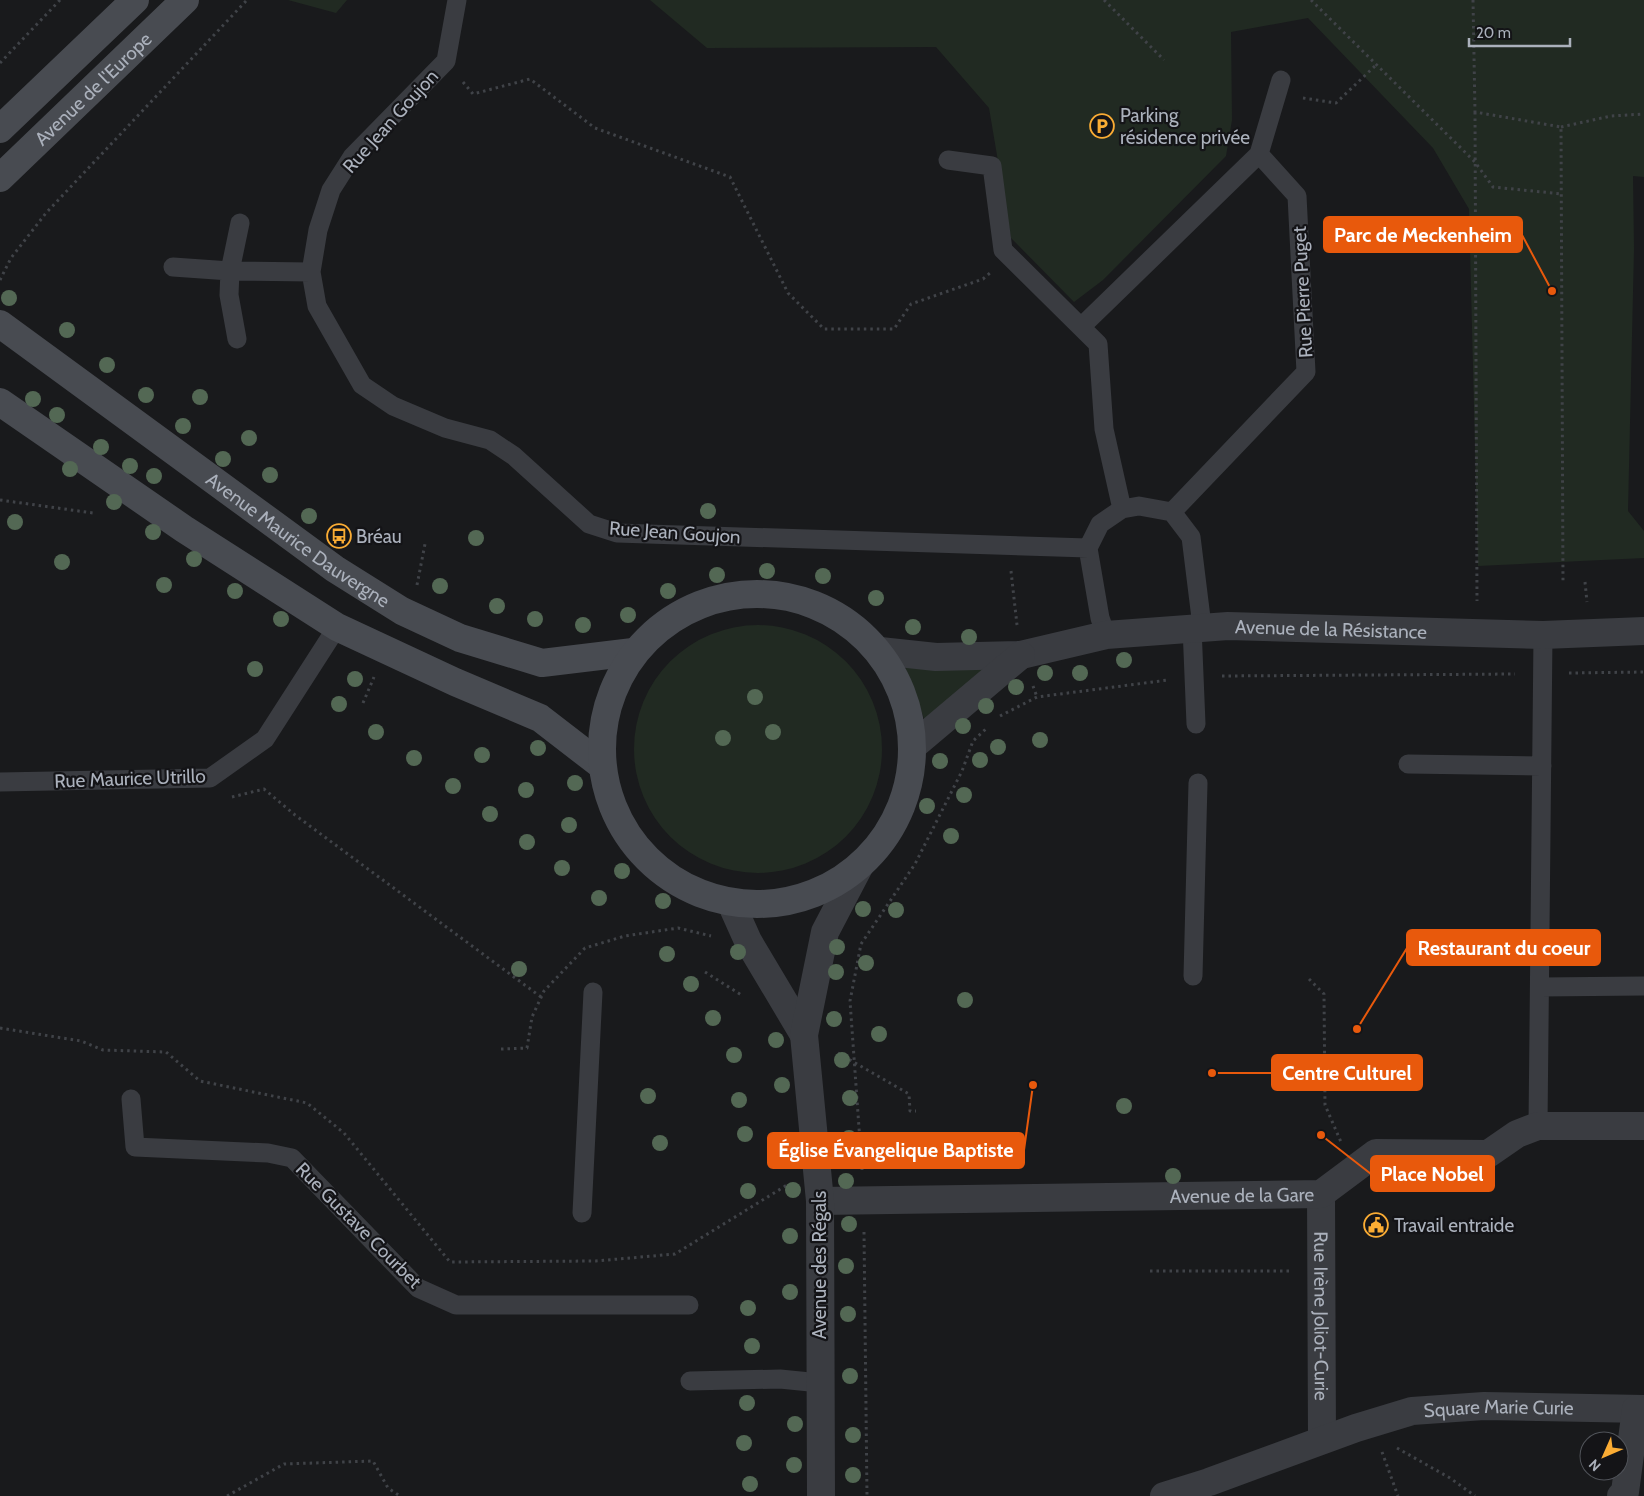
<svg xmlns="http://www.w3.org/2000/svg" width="1644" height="1496" font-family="Cabin,sans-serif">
	<rect width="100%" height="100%" fill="#191a1c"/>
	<path fill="#212a22" d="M288 0H347L336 13Z
		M650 0H1644V177L1633 176 1634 249 1628 511 1644 531V558L1478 566 1469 209 1433 148 1308 18 1231 32 1232 120 1226 156 1103 280 1074 302 1011 238 989 108 936 47 707 48Z
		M634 749a124 124 0 1 1 248 0a124 124 0 1 1-248 0Z
		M904 664H999L926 724Z"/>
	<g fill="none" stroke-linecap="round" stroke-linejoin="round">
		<path stroke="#404348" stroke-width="3" stroke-dasharray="2.5 4" stroke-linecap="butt" d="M1104 0 1164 60
			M1311 0 1475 162 1493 187 1562 194
			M1473 0 1475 112 1561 127 1563 582
			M0 63 60 0
			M463 82 473 94 530 79 595 128 730 177 788 293 824 329H894L911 304 983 279 990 273
			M1303 98 1336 103 1376 65
			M1475 112 1477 601
			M1561 127 1611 116 1644 114
			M0 280 11 258 46 213 247 0
			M0 500 93 513
			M1011 571 1017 625
			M1585 582 1587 602
			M417 585 425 544
			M1569 673 1644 672
			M1222 676 1515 674
			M1033 686 1037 697
			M363 703 374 677
			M1000 716 1037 697 1168 680
			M232 797 264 789 295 815 541 997
			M705 972 743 996
			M1309 979 1324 994 1325 1105 1341 1142
			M0 1028 81 1041 103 1050 166 1052 200 1081 307 1103 344 1133 450 1262 596 1261 675 1254 787 1185
			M501 1049 527 1048 532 1017 544 991 585 948 625 936 678 928 711 936
			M838 1053 909 1094 910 1111H916
			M862 1170 850 1001 861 944 915 864 962 771 973 741 988 727
			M864 1232 867 1496
			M1150 1271H1292
			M1397 1448 1450 1478 1475 1496
			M1382 1452 1398 1496
			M227 1496 284 1464 373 1461 388 1488 400 1496"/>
		<path stroke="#3a3c41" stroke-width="19" d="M457 0 446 61 352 157 331 190 318 230 311 272 317 306 362 385 393 406 445 428 490 440 514 456 589 524 617 533 1088 548
			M948 160 992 166 1003 250 1098 344 1104 429 1122 509
			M173 267 230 271 311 272
			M1081 327 1259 154 1281 80
			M237 339 229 295 230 271 240 223
			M1172 512 1306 372 1297 196 1259 154
			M1192 627 1196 724
			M1106 635 1100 618 1088 548 1100 524 1122 509 1139 506 1172 512 1191 537 1202 626
			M1408 764 1542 766
			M0 782 210 778 265 739 337 627
			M1193 976 1198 783
			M1540 987 1644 986
			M131 1099 135 1147 268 1153 292 1158 418 1288 456 1305H689
			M1538 1126 1543 635
			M582 1213 593 992
			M690 1381 780 1379 820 1383"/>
		<g stroke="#3a3c41" stroke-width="28">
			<path id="s1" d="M880 651 936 657 1021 655 1106 635 1228 626 1543 635 1644 631"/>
			<path d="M913 746 1021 655"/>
			<path d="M731 903 748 941 804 1035"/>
			<path id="s2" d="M1321 1194 1322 1440"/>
			<path id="s3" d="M820 1201 1321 1194 1376 1153 1488 1154 1517 1134 1538 1126H1644"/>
			<path d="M821 1496 820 1201 804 1035 825 932 859 867"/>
			<path id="s4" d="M1164 1496 1209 1482 1356 1428 1412 1411 1484 1406 1644 1409"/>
			<path d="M1621 1496 1625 1492 1636 1409"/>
		</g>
		<g stroke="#484b51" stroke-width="28">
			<path d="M0 129 135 0"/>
			<path id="s5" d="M0 178 185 0"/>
			<path id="s6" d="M0 324 335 569 402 611 460 638 542 663 633 652"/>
			<path d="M0 402 184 529 337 627 455 682 540 718 601 765"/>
			<circle cx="757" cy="749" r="155"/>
		</g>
	</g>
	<g fill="#536854">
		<circle cx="9" cy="298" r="8"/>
		<circle cx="67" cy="330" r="8"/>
		<circle cx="107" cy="365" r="8"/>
		<circle cx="146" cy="395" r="8"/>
		<circle cx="200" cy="397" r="8"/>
		<circle cx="33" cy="399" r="8"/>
		<circle cx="57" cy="415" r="8"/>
		<circle cx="183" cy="426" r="8"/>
		<circle cx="249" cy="438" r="8"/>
		<circle cx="101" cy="447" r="8"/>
		<circle cx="223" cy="459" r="8"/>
		<circle cx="130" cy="466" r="8"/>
		<circle cx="70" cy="469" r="8"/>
		<circle cx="270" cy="475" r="8"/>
		<circle cx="154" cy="476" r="8"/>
		<circle cx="114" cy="502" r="8"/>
		<circle cx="708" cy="511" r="8"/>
		<circle cx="309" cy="516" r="8"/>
		<circle cx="15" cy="522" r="8"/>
		<circle cx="153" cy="532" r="8"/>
		<circle cx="476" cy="538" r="8"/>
		<circle cx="194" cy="559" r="8"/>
		<circle cx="62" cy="562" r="8"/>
		<circle cx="767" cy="571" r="8"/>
		<circle cx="717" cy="575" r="8"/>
		<circle cx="823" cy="576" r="8"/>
		<circle cx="164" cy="585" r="8"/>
		<circle cx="440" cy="586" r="8"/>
		<circle cx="235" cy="591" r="8"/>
		<circle cx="668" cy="591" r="8"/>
		<circle cx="876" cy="598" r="8"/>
		<circle cx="497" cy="606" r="8"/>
		<circle cx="628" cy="615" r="8"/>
		<circle cx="281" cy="619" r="8"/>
		<circle cx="535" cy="619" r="8"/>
		<circle cx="583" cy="625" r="8"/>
		<circle cx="913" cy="627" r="8"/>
		<circle cx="969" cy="637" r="8"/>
		<circle cx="1124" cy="660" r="8"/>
		<circle cx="255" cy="669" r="8"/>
		<circle cx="1045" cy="673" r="8"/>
		<circle cx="1080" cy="673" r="8"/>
		<circle cx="355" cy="679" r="8"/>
		<circle cx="1016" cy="687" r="8"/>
		<circle cx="755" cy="697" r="8"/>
		<circle cx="339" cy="704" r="8"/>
		<circle cx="986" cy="706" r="8"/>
		<circle cx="963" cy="726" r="8"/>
		<circle cx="376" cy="732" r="8"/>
		<circle cx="773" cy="732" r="8"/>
		<circle cx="723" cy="738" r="8"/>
		<circle cx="1040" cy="740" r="8"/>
		<circle cx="998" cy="747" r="8"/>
		<circle cx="538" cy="748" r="8"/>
		<circle cx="482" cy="755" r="8"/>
		<circle cx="414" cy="758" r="8"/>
		<circle cx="980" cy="760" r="8"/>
		<circle cx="940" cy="761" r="8"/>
		<circle cx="575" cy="783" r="8"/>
		<circle cx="453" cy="786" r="8"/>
		<circle cx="526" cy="790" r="8"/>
		<circle cx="964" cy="795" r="8"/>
		<circle cx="927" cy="806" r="8"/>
		<circle cx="490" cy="814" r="8"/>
		<circle cx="569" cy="825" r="8"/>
		<circle cx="951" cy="836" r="8"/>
		<circle cx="527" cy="842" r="8"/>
		<circle cx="562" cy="868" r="8"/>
		<circle cx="622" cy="871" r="8"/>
		<circle cx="599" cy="898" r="8"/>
		<circle cx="663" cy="901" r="8"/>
		<circle cx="863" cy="909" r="8"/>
		<circle cx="896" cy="910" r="8"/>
		<circle cx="837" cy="947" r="8"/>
		<circle cx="738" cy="952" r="8"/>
		<circle cx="667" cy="954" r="8"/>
		<circle cx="866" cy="963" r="8"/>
		<circle cx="519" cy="969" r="8"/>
		<circle cx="836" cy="972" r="8"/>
		<circle cx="691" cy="984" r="8"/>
		<circle cx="965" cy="1000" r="8"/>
		<circle cx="713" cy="1018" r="8"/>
		<circle cx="834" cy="1019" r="8"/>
		<circle cx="879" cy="1034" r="8"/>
		<circle cx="776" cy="1040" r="8"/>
		<circle cx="734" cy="1055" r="8"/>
		<circle cx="842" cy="1060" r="8"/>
		<circle cx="782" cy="1085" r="8"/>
		<circle cx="648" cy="1096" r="8"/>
		<circle cx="850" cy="1098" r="8"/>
		<circle cx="739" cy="1100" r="8"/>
		<circle cx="1124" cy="1106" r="8"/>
		<circle cx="745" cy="1134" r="8"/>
		<circle cx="849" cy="1138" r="8"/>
		<circle cx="660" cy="1143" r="8"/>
		<circle cx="1173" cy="1176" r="8"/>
		<circle cx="846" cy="1181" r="8"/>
		<circle cx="793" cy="1190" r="8"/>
		<circle cx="748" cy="1191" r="8"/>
		<circle cx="849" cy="1224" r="8"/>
		<circle cx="790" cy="1236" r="8"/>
		<circle cx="846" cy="1266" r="8"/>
		<circle cx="790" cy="1292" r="8"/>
		<circle cx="748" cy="1308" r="8"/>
		<circle cx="848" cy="1314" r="8"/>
		<circle cx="752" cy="1346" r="8"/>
		<circle cx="850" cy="1376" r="8"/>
		<circle cx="747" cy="1403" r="8"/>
		<circle cx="795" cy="1424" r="8"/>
		<circle cx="853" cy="1435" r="8"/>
		<circle cx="744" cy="1443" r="8"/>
		<circle cx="794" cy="1465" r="8"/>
		<circle cx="853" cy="1475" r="8"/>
		<circle cx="750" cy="1484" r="8"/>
	</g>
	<defs>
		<g id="parking-ring" transform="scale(1.25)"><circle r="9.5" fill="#141417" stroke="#faac34" stroke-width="1.5"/><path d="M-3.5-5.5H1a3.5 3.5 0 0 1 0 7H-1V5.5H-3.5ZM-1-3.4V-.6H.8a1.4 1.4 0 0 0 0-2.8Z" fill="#faac34"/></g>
		<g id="bus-ring" transform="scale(1.25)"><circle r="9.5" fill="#141417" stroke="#faac34" stroke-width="1.5"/><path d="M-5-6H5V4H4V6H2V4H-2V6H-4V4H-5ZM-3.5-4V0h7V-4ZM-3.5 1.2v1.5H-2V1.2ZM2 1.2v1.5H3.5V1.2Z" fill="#faac34"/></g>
		<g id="civic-ring" transform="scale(1.25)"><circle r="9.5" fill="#141417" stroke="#faac34" stroke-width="1.5"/><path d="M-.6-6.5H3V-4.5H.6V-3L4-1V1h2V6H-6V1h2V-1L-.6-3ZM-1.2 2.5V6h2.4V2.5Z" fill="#faac34"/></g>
	</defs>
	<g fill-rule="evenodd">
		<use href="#parking-ring" x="1102" y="126"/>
		<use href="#bus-ring" x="339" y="536"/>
		<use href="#civic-ring" x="1376" y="1225"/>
	</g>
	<g text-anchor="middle" stroke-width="4.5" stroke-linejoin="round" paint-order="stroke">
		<g font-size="19" fill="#abb1bc" stroke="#141417">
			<text dy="7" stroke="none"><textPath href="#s5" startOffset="129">Avenue de l'Europe</textPath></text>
			<text transform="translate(390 121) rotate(-48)" y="7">Rue Jean Goujon</text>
			<text transform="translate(1302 292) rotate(-93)" y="7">Rue Pierre Puget</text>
			<text transform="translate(675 532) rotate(4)" y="7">Rue Jean Goujon</text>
			<text dy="7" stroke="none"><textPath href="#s6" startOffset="368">Avenue Maurice Dauvergne</textPath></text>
			<text dy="7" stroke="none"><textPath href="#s1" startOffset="454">Avenue de la Résistance</textPath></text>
			<text transform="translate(130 778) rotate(-2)" y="7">Rue Maurice Utrillo</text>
			<text dy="7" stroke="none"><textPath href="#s3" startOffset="422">Avenue de la Gare</textPath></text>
			<text transform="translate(359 1225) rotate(45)" y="7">Rue Gustave Courbet</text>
			<text transform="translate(819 1265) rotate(-90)" y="7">Avenue des Régals</text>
			<text dy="7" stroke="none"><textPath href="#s2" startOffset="122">Rue Irène Joliot-Curie</textPath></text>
			<text dy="7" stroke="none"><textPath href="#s4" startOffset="349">Square Marie Curie</textPath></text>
		</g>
		<g font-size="19" fill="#abb1bc" stroke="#141417" text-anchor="start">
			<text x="1120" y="122">Parking<tspan x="1120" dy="22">résidence privée</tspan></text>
			<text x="356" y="543">Bréau</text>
			<text x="1394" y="1232">Travail entraide</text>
		</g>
	</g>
	<path fill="none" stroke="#e8590c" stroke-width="2" d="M1552 291L1522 235M1357 1029L1407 948M1212 1073L1272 1073M1033 1085L1024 1150M1321 1135L1371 1174"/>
	<g fill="#e8590c" stroke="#141417" stroke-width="2">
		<circle cx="1552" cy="291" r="5"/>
		<circle cx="1357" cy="1029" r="5"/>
		<circle cx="1212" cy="1073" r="5"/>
		<circle cx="1033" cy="1085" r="5"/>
		<circle cx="1321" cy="1135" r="5"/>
	</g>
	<g fill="#e8590c" stroke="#e8590c" stroke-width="2">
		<rect x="1324" y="217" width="198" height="35" rx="5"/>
		<rect x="1407" y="930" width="193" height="35" rx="5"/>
		<rect x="1272" y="1055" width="150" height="35" rx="5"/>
		<rect x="768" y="1133" width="256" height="35" rx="5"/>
		<rect x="1371" y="1156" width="123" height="35" rx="5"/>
	</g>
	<g font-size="20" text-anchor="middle" font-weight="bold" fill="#fff">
		<text x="1423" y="242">Parc de Meckenheim</text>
		<text x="1504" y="955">Restaurant du coeur</text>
		<text x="1347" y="1080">Centre Culturel</text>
		<text x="896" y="1157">Église Évangelique Baptiste</text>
		<text x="1432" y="1181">Place Nobel</text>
	</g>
	<g transform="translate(1604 1456) rotate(225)"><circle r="24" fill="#141417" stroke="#505359"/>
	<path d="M0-4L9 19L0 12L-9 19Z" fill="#faac34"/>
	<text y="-8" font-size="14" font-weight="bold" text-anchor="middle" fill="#abb1bc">N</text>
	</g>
	<path d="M1469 38v8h101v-8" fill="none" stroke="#abb1bc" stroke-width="2.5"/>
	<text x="1476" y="38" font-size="15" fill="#abb1bc" stroke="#141417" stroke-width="4" paint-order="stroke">20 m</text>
</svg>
